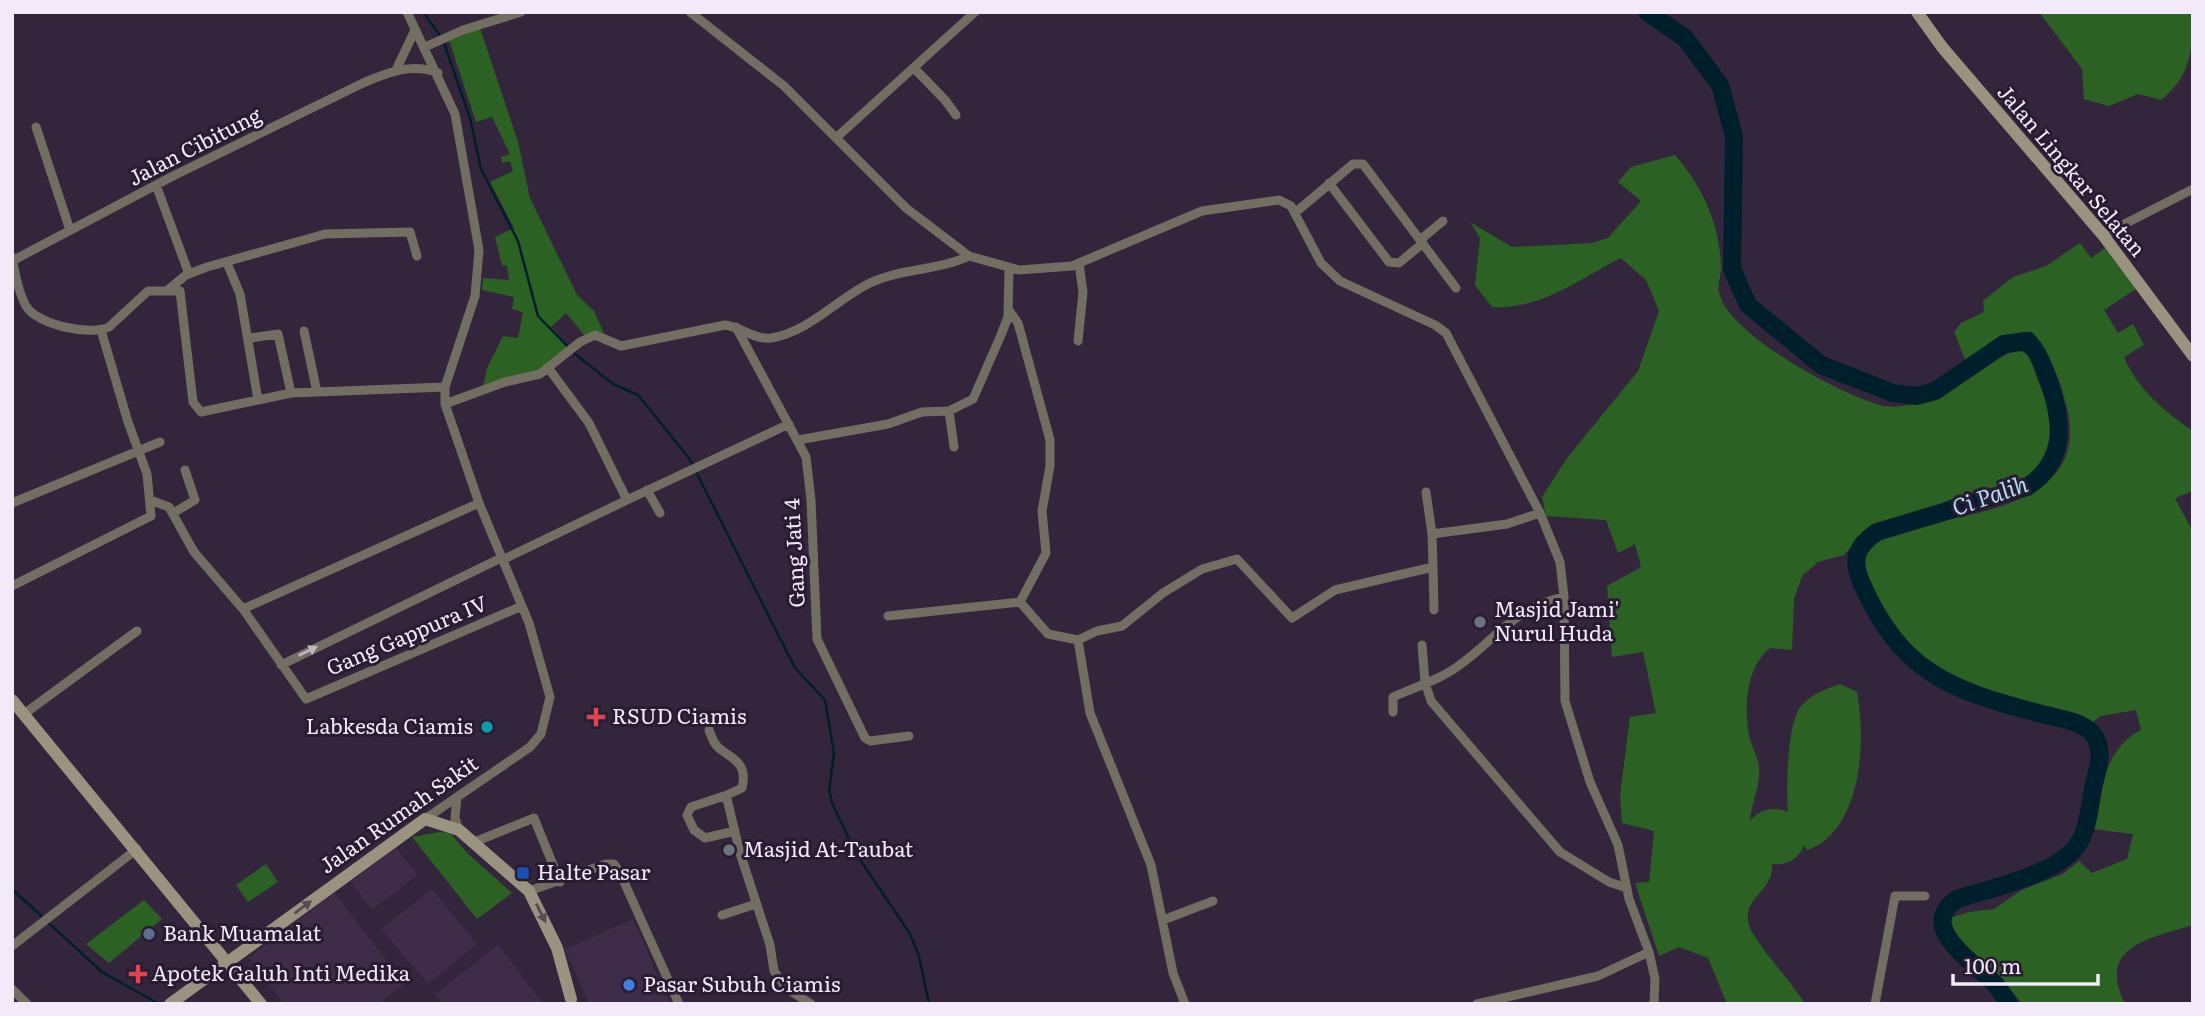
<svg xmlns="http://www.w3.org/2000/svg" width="2205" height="1016" font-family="Literata,serif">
	<rect width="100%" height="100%" fill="#33263c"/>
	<path fill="#3e2c48" d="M396 847 417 875 372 910 351 882Z
		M432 889 477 944 428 984 381 929Z
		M334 892 404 984 379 1004H284L249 958Z
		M633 919 670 1004H589L565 949Z
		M498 945 543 1004H443L435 994Z"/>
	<path fill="#2b6123" d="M2039 12H2193C2193 48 2191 77 2161 100L2138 94 2109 106 2084 99 2082 69Z
		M479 25 518 142 530 198 577 295 594 311 604 333 597 332 585 336 566 313 551 327 570 348 533 374 483 387 487 368 503 336 518 338 523 312 512 309 514 297 482 290 483 278 509 280 507 266 502 265 495 237 514 228 490 182 513 171 510 161 502 163 501 157 510 154 492 117 476 122 448 37Z
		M1675 155C1703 187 1719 223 1721 265 1722 274 1717 284 1719 292 1727 334 1840 394 1880 405 1893 409 1909 405 1922 402 1958 394 1983 360 2019 350L2029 356 2049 410 2054 437 2049 459 2029 480 1966 493 1919 513 1884 521 1865 531 1844 555 1818 562 1802 576 1794 599 1792 650 1770 648C1746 668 1744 706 1749 735 1751 746 1758 756 1759 767 1761 785 1751 803 1750 821 1759 809 1774 806 1788 812 1786 791 1787 719 1802 705 1812 694 1826 689 1840 684L1857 692C1866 740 1863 829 1808 850L1803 846C1800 859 1785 866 1772 864 1773 885 1759 890 1750 906 1746 914 1748 925 1752 932 1767 957 1789 979 1805 1004H1727L1708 958 1679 947 1659 956 1635 883 1649 882 1654 831 1622 823 1620 795 1630 717 1656 713 1643 652 1612 657 1607 586 1641 567 1635 544 1618 553 1606 520 1546 516 1542 497 1567 458 1638 371 1659 311 1646 280 1621 258C1579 279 1541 310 1492 307L1475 285 1480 238 1470 222 1512 247 1592 243 1608 238 1641 201 1618 182 1631 167Z
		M2080 243 2091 258 2105 248 2136 289 2104 310 2118 333 2133 324 2144 345 2124 357C2137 389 2165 412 2193 431V491L2175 498 2193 532V925C2150 938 2096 946 2125 1004H2022L2001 977 1962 946 1948 922 1953 917 1969 912 1994 909 2022 890 2063 874 2079 861 2092 873 2127 859 2133 834 2092 829C2101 792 2104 748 2141 730L2136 710 2100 716 2091 724C2074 713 2055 711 2036 706 1973 691 1911 671 1880 609 1872 594 1861 577 1863 559 1867 503 2099 542 2067 408 2060 379 2051 356 2032 332 2007 330 1987 349 1966 362L1954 332 1961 323 1984 312 1983 301 2013 277 2046 266Z
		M439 832 450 833 467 853 512 893 477 919 412 837Z
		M266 864 278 882 248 902 236 885Z
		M144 900 162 919 109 963 86 944Z"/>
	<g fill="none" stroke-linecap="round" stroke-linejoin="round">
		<path stroke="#001f2d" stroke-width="2.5" d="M423 12 441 37
			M444 43 470 118 481 169 518 241 538 316 575 354 613 384 638 395 689 458 795 668 825 700 834 753 829 791 833 805 855 852 910 934 919 956 929 1004
			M12 889 102 972 159 1004"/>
		<path stroke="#001f2d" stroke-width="18" d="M1647 12 1685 38 1720 85 1734 136 1732 269 1748 305 1821 365 1893 393 1916 396 1935 391 2004 344 2028 341C2040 354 2044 368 2050 385 2063 424 2066 461 2027 487L1877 532C1856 546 1851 560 1862 584 1901 672 1950 690 2038 713 2055 718 2080 720 2092 733 2105 748 2098 768 2094 784 2090 802 2089 825 2080 841 2062 874 1991 888 1957 899 1916 926 1973 962 1993 982 1999 988 2004 997 2009 1004"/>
		<path stroke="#726e61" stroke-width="9" d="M407 12 455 114 479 250 475 296 445 387V404L479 503 529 623 550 697 541 734 530 747 425 819
			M690 12 784 86 906 208 969 256 1019 270 1072 266 1202 211 1279 200 1291 206 1321 263 1340 281 1435 325 1446 333 1540 513 1560 562 1564 597 1565 701 1590 782 1618 845 1629 899 1649 952 1655 979 1654 1004
			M425 47 463 30 521 12
			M914 68 945 100 956 115
			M396 70 415 30
			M36 127 70 230
			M837 137 975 12
			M1329 183 1389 262 1399 263 1423 243
			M156 185 189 274
			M1296 212 1353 164H1363L1456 288
			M2103 235 2193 189
			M1420 240 1443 221
			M12 257C15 273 18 291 26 306 37 325 90 336 109 327L148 291H180L193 402 201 412 291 393 445 387
			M12 261 173 176 363 83C387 73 412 62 438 73
			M227 263 240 294 258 400
			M169 289 186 275 207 267 325 234 410 232 417 256
			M1008 309 1018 323 1050 440V466L1042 511 1046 553 1020 602
			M736 327 806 457 811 500 817 639 865 738 870 741 909 736
			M304 331 317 392
			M250 338 278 334 291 393
			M1078 341 1083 292 1079 264
			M445 404 505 382 540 374 580 342 595 335 621 346 725 325C741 327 755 340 771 338 809 332 837 299 870 283 901 268 938 271 969 256
			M798 440 888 424 922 412 949 411
			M954 447 949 411 973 399 1001 335 1008 317 1009 268
			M647 490 660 513
			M1426 492 1432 534
			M150 500 169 507 194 552 243 609 306 699 522 606
			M627 500 789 424
			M12 503 160 442
			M173 513 195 500 185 470
			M502 560 627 500 589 423 549 369
			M1433 567 1434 610
			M12 586 151 516 147 474 128 422 101 330
			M243 609 479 503
			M888 616 1020 602 1048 634 1078 640 1097 631 1122 626 1163 593 1202 569 1237 559 1292 618 1335 590 1433 567 1432 534 1507 524 1540 513
			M1078 640 1090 713 1151 865 1173 973 1185 1004
			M1422 645 1425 682 1431 701 1560 852 1609 882 1627 888
			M281 665 501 558
			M1393 712V697C1415 687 1442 679 1461 664 1499 636 1514 608 1564 597
			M24 714 137 631
			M709 730C711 735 713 742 717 746 728 758 749 760 742 788L727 795V799L740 853 770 945 774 971 786 988 811 1004
			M727 795 691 807 687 815 694 830 705 838 735 831
			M457 797 455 818 459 830
			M472 843 534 818 560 882
			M529 891 606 864H614L620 873 679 1004
			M722 915 756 904
			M1163 920 1213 901
			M12 946 137 849
			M12 989 27 1004
			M1477 1004 1598 976 1649 952
			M1875 1004 1895 896H1925"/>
		<path stroke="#99937f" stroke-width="12" d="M1917 12 1942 47 2103 235 2193 356
			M12 700 261 1004
			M170 1004 425 819 459 830 529 891 557 948 571 999"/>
	</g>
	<defs><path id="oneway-solid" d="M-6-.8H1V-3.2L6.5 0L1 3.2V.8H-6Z" transform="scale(1.75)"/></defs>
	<use fill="#bfb8bc" href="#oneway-solid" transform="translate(308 651) rotate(-26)"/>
	<g fill="#564c51">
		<use href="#oneway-solid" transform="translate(303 907) rotate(-37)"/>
		<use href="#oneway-solid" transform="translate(541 913) rotate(63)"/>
	</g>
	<g fill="#6b7280" stroke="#291c32" stroke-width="2.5">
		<circle cx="1480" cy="622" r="7"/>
		<circle cx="729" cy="850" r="7"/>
	</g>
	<g fill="#e0444e" stroke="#291c32" stroke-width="2.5">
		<path d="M592.5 706.5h7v7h7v7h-7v7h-7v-7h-7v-7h7z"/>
		<path d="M134.5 963.5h7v7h7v7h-7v7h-7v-7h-7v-7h7z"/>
	</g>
	<circle fill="#0f9aa8" stroke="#291c32" stroke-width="2.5" cx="487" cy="727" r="7"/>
	<rect fill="#1a4fb4" stroke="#291c32" stroke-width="2.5" x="516" y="866" width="14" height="14" rx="3.5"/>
	<circle fill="#5c6f8a" stroke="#291c32" stroke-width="2.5" cx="149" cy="934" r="7"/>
	<circle fill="#3f7fe0" stroke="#291c32" stroke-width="2.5" cx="629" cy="985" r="7"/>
	<g text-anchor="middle" stroke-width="6" stroke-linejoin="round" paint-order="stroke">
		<g font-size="21" fill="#f2eaf8" stroke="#291c32">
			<text transform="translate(195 147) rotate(-27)" y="7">Jalan Cibitung</text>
			<text transform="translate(2071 171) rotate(50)" y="7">Jalan Lingkar Selatan</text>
			<text transform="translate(795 553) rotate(-93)" y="7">Gang Jati 4</text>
			<text transform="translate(407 636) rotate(-23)" y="7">Gang Gappura IV</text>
			<text transform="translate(399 815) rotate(-35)" y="7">Jalan Rumah Sakit</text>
		</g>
		<g font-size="21" fill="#f2eaf8" stroke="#291c32" text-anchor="start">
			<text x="1494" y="617">Masjid Jami'<tspan x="1494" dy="24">Nurul Huda</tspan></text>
			<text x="612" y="724">RSUD Ciamis</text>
			<text x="473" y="734" text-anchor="end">Labkesda Ciamis</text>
			<text x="743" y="857">Masjid At-Taubat</text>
			<text x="537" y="880">Halte Pasar</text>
			<text x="163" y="941">Bank Muamalat</text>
			<text x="152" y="981">Apotek Galuh Inti Medika</text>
			<text x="643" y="992">Pasar Subuh Ciamis</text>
		</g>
		<g font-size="23" font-style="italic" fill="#b0def7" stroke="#291c32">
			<text transform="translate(1990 496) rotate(-19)" y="8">Ci Palih</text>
		</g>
	</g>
	<rect width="2205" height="1016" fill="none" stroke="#f2eaf8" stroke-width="28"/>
	<path d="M1953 974v10h145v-10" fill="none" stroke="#f2eaf8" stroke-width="3.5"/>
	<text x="1964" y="974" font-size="21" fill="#f2eaf8" stroke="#291c32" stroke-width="5" paint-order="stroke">100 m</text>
</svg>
